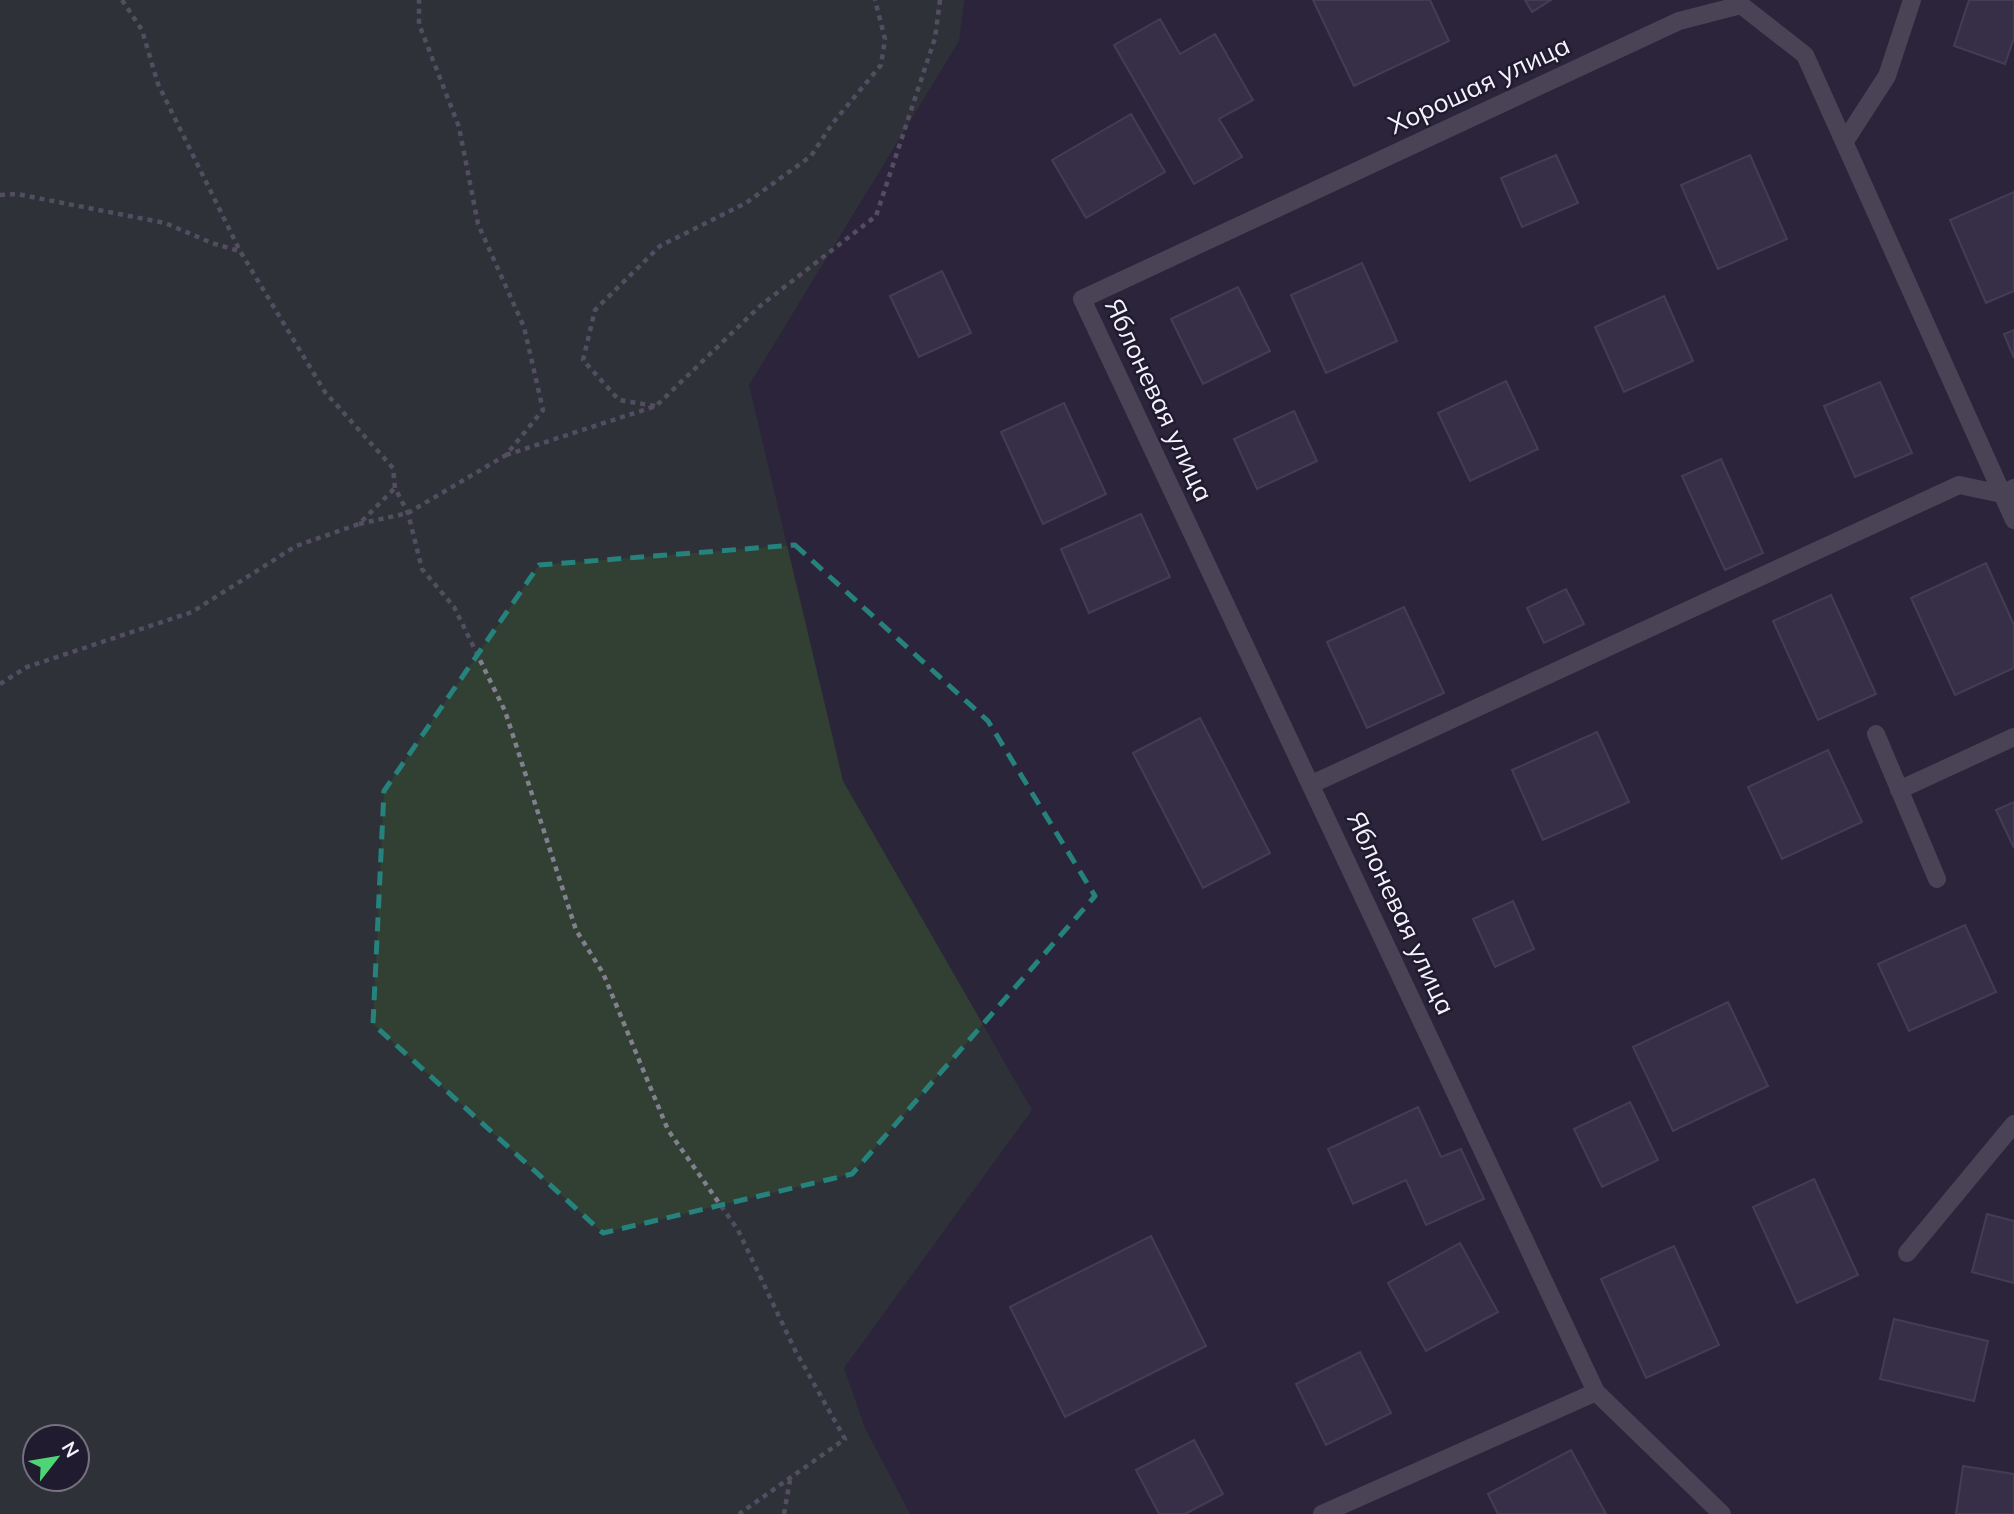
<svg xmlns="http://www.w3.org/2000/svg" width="2014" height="1514" font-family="Mulish,sans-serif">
	<rect width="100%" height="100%" fill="#2b253a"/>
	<path fill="#314033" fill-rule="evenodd" d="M0 0H964L959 41 749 385 843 781 1032 1110 844 1368 865 1428 910 1514H0ZM35 1437H77V1479H35Z"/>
	<path fill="#443c58" stroke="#615b73" stroke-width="2" d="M1313 0H1430L1449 41 1354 86Z
		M1525 0H1551L1532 12Z
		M1969 0H2014V38L2005 64 1954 46Z
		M1160 19 1180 54 1215 34 1253 100 1219 119 1242 157 1194 184 1114 45Z
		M1131 114 1165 172 1086 218 1052 160Z
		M1556 155 1578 203 1522 227 1501 178Z
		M1750 155 1787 239 1718 269 1681 185Z
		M2014 192V291L1986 303 1950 220Z
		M1362 263 1397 341 1326 373 1291 295Z
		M942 271 971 333 919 357 890 296Z
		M1238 287 1270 351 1203 384 1171 319Z
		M1664 296 1693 361 1624 392 1595 327Z
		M2014 330V358L2004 334Z
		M1506 381 1538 449 1470 481 1438 413Z
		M1880 382 1912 453 1855 477 1824 406Z
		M1064 403 1106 494 1043 524 1001 432Z
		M1294 411 1317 461 1257 489 1234 439Z
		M1721 459 1763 553 1725 570 1682 476Z
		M1141 514 1170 577 1089 613 1061 549Z
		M1986 563 2014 625V668L1955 695 1911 598Z
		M1566 589 1584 624 1544 643 1527 608Z
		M1831 595 1876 694 1818 720 1773 621Z
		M1404 607 1444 693 1367 728 1327 642Z
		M1200 718 1270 853 1203 888 1133 753Z
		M1597 732 1629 802 1543 840 1512 770Z
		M1828 750 1862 822 1782 859 1748 787Z
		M2014 802V848L1996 810Z
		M1513 901 1534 949 1495 967 1473 919Z
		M1965 925 1996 992 1909 1031 1878 964Z
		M1728 1002 1768 1086 1673 1131 1633 1047Z
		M1630 1102 1658 1160 1602 1187 1574 1129Z
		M1418 1107 1441 1157 1461 1149 1484 1199 1426 1225 1406 1180 1353 1204 1328 1149Z
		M1814 1179 1858 1275 1797 1303 1753 1207Z
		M1987 1214 2014 1221V1283L1972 1272Z
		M1151 1236 1206 1346 1065 1417 1010 1307Z
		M1460 1243 1498 1312 1426 1351 1388 1283Z
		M1674 1246 1719 1345 1646 1378 1601 1279Z
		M1894 1319 1988 1341 1974 1401 1880 1379Z
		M1360 1352 1391 1413 1326 1445 1296 1384Z
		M1194 1440 1223 1494 1185 1514H1159L1136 1470Z
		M1571 1450 1606 1514H1498L1488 1494Z
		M1963 1466 2014 1474V1514H1956Z"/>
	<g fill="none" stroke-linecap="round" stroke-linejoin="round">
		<path stroke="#837f90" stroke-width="4.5" stroke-dasharray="5 5" stroke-linecap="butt" d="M122 0 142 30 158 84 240 251 325 392 393 468 395 488 408 513 422 569 454 607 505 711 576 930 603 973 668 1130 738 1230 795 1350 845 1439 739 1514
			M0 195 17 194 165 223 212 243 239 251
			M655 406 619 400 583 360 595 310 660 246 746 203 811 156 832 124 881 65 885 39 875 0
			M506 455 656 406 760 306 876 216 935 38 940 0
			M359 524 408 513 506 455 543 410 524 327 478 224 459 127 419 24V0
			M0 684 27 667 192 612 296 546 359 524 395 488
			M784 1514 790 1480"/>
		<path stroke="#6d6977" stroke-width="18" d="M1876 734 1937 879
			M1312 784 1959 485 2002 494 2014 488
			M1899 790 2014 737
			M1907 1253 2014 1124"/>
		<path stroke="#6d6977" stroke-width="18" d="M1845 141 1887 76 1912 0
			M1322 1514 1596 1392
			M1722 1514 1596 1392 1082 299 1679 21 1741 5 1805 55 2014 520"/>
	</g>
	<path d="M0 0H2014V1514H0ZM795 545 988 721 1095 896 852 1174 603 1233 373 1024 384 791 539 565Z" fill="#2b253a" fill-opacity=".55" fill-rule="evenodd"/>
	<path fill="none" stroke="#26827c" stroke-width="5" stroke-dasharray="14 9" stroke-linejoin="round" d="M795 545 988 721 1095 896 852 1174 603 1233 373 1024 384 791 539 565Z"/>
	<g text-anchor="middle" stroke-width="5" stroke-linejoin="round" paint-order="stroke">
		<g font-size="26" fill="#f4f2fd" stroke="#211b2f">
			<text transform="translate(1479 85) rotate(-25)" y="9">Хорошая улица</text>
			<text transform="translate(1159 400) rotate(65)" y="9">Яблоневая улица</text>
			<text transform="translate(1401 913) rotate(65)" y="9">Яблоневая улица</text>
		</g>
	</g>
	<g transform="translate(56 1458) rotate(59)"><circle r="33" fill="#211b2f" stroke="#757181" stroke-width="2"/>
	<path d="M0-5L12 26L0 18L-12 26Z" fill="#4ed676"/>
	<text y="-10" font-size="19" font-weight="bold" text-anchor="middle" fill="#f4f2fd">N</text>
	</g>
</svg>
